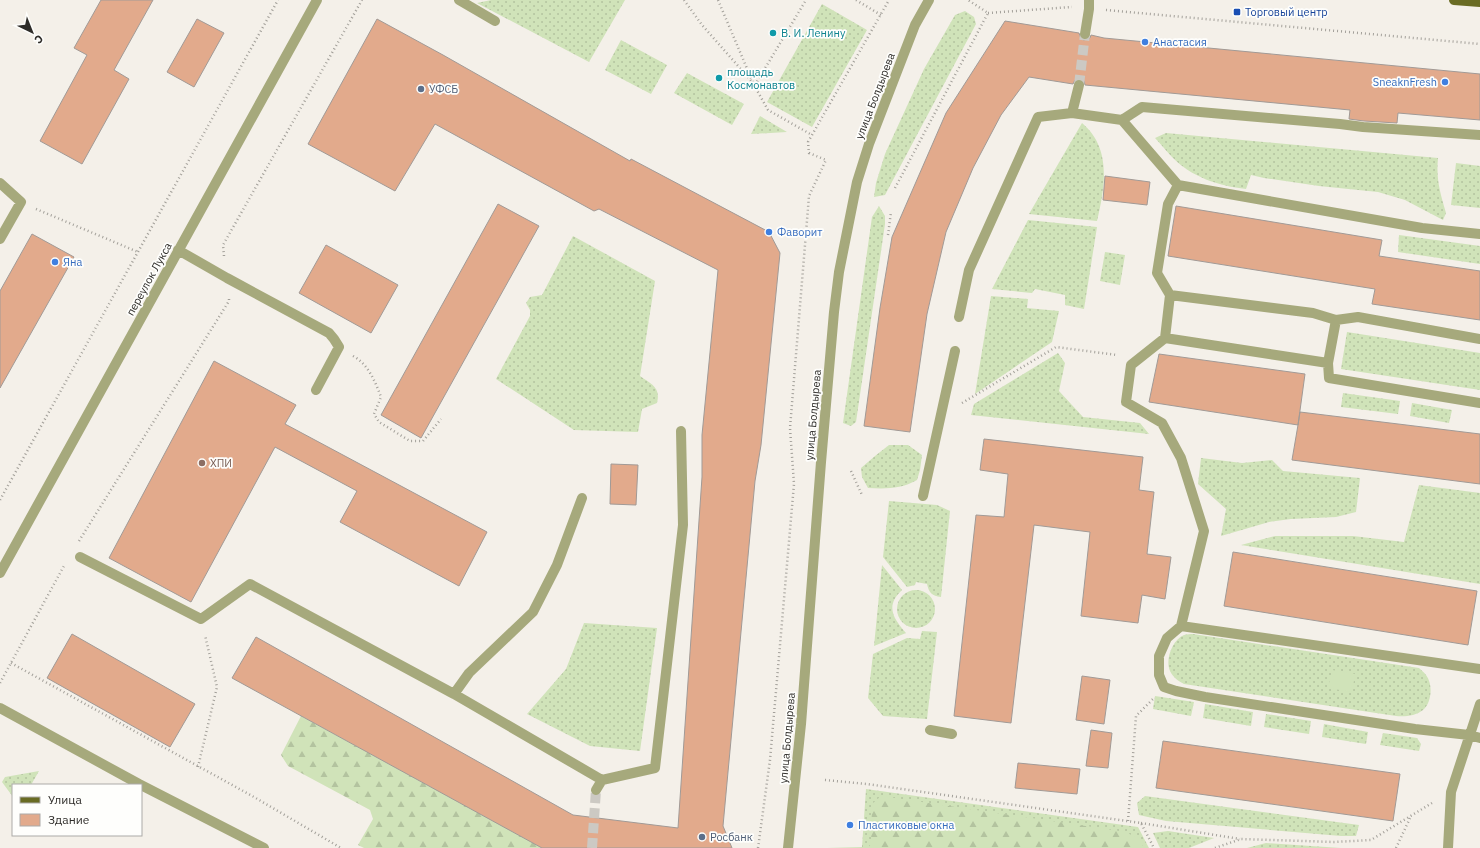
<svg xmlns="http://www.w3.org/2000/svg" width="1480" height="848" font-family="'IBM Plex Sans',sans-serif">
	<defs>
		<pattern id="grass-dots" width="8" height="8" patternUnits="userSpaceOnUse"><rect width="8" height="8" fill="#d0e3b9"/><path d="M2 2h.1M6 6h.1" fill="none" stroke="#b3c39f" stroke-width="1.8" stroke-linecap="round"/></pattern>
		<pattern id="forest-firs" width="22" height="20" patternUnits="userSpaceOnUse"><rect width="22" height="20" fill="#d0e3b9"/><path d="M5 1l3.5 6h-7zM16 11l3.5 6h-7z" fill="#b3c39f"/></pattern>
	</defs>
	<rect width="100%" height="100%" fill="#f4f0e9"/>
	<path fill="url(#grass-dots)" d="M491 0H625L589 62 477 3Z
		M822 4 867 30 812 127 767 102Z
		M965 11 974 17 976 24 885 195 874 197 876 183 885 154 924 69 955 15Z
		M621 40 667 65 651 94 605 70Z
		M687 73 744 104 732 125 674 93Z
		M760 116 787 132 751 134Z
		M1082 123C1112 148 1105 187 1097 221L1029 214Z
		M1166 133 1438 158C1436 180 1440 192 1446 213L1443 220 1405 200 1378 192 1319 186 1264 178 1251 175 1246 189C1219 186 1191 177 1172 157 1166 151 1161 144 1155 138Z
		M1456 163 1480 166V208L1451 205Z
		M879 206 885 216V224L856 422 851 426 843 423 872 217Z
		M1028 220 1097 227 1084 309 1065 305V295L1035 289 1032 293 992 289Z
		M1399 235 1480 246V264L1398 252Z
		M573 236 655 281 640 376C651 384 661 387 657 403L642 409 638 432 574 430 496 379 530 316V310L526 303 530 297 542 295Z
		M1105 252 1125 255 1120 285 1100 281Z
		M991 296 1028 299 1027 308 1059 311 1052 342 975 394Z
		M1347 332 1480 353V390L1341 369Z
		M1058 353 1065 363 1059 391 1083 417 1140 423 1149 434 971 415 974 404Z
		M1343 393 1400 401 1398 414 1341 407Z
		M1412 403 1452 410 1449 423 1410 416Z
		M889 445H908L922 455 920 470 917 480C901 489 886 489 868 488L862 477 861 468 875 456Z
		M1201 458 1242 463 1272 460 1283 471 1360 478 1356 512 1336 517 1291 519 1269 522 1221 536 1226 509 1198 484Z
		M1419 485 1480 493V584L1241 545 1275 536H1353L1404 542Z
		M889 501 937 505 950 511 941 597C932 596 929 593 927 584L916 582 915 585 907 587 883 557Z
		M882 565 902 590C885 606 893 618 906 633L874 646Z
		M897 609a19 19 0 1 1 38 0a19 19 0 1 1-38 0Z
		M584 623 657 628 640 751 590 746 527 714 566 669Z
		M922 631 937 632 927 719 883 716 868 698 873 654 907 638 920 639Z
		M1193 634 1419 668C1421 670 1424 672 1426 675 1433 684 1432 702 1423 710 1416 716 1404 717 1396 716L1184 684C1178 681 1173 677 1170 671 1165 660 1172 640 1184 635 1187 634 1191 634 1193 634Z
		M1155 696 1194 702 1191 716 1153 709Z
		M1205 704 1253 712 1251 726 1203 718Z
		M1266 714 1311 721 1309 734 1264 727Z
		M1324 724 1368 732 1366 744 1322 737Z
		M1383 733 1417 738 1421 744 1419 751 1380 745Z
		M39 771 31 785H13V797L2 782 5 777Z
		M866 789 1138 827 1149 848H827L862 847Z
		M1145 796 1359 825 1356 836H1341L1166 821 1139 815 1137 803Z
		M1168 831 1214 838 1189 848H1160L1153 833Z
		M1266 843 1341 848H1247Z"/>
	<path fill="url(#forest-firs)" d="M301 716 543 848H364L358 845 373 819 370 810 288 766 281 755Z
		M881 796 1126 832 1140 840 1144 848H868L871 844 872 804Z"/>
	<path fill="#d0e3b9" d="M1332 670 1355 674 1352 692 1328 688Z"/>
	<path fill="#e2aa8c" stroke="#a19a96" d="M101 0H153L114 70 129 79 82 164 40 141 87 55 74 48Z
		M197 19 224 33 194 87 167 72Z
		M377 19 443 55 630 161 631 159 769 232 780 253 761 445 755 481 723 826 732 848H542L232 678 256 637 573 815 678 828 702 477V435L718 270 599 209 594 211 435 124 395 191 308 144Z
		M1005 21 1079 33 1081 39 1084 40 1090 38 1091 35 1104 38 1480 74V120L1398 113 1397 123 1364 121 1349 119 1350 110 1085 85 1084 81 1080 79 1075 80 1073 84 1029 77 1001 115 973 168 946 232 927 314 910 432 864 426 880 308 892 237 946 113Z
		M1105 176 1150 182 1147 205 1103 200Z
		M498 204 539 226 421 438 381 415Z
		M1176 206 1382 240 1379 256 1480 271V320L1372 304 1375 289 1168 256Z
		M32 234 74 257 0 388V291Z
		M326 245 398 285 371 333 299 293Z
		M1159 354 1305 374 1298 425 1300 412 1480 434V484L1292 460 1298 425 1149 402Z
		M214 361 296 405 285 424 487 532 459 586 340 522 357 491 275 447 191 602 109 558Z
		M984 439 1143 457 1139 490 1154 492 1147 554 1171 557 1165 599 1142 595 1138 623 1081 616 1090 532 1034 525 1011 723 954 716 976 515 1004 517 1008 474 980 470Z
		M611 464 638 465 636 505 610 504Z
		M1233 552 1477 591 1468 645 1224 606Z
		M72 634 195 704 170 747 47 678Z
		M1082 676 1110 680 1104 724 1076 720Z
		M1091 730 1112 733 1108 768 1086 766Z
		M1163 741 1400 774 1393 821 1156 788Z
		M1018 763 1080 769 1077 794 1015 788Z"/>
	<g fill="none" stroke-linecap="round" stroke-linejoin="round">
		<path stroke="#ccc9c3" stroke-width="10" stroke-dasharray="10 5" stroke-linecap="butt" d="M1079 85 1085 34
			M592 848 596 790"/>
		<path stroke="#a3a09a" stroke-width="2.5" stroke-dasharray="1 3" stroke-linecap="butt" d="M684 0 702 25 753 83
			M718 0 754 85 768 110 812 135
			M856 0 881 15
			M1106 10 1480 44
			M988 13 1072 7
			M755 85 806 0
			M895 188 988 13 968 0
			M36 209 138 252
			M888 235 891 212
			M224 256 223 245 362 0
			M353 356C368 364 375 381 381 397L374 414 379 422 410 441H423L441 419
			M962 403 1056 347 1117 355
			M851 471 862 495
			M0 500 278 0
			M79 541 229 301V299
			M11 663 254 797 341 848
			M0 683 65 564
			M198 767 217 687 205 635
			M825 780 867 784 1141 823 1154 848
			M1128 821 1136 716 1153 699
			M1141 823 1240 839
			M758 848 770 760 794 484 790 428 809 196 826 160 809 153 808 142 889 0
			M1215 848 1241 839 1334 842 1371 840 1432 803
			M1396 848 1411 816"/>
		<path stroke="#a6a97c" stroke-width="10" d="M459 0 495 21
			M1085 34 1089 9V0
			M1072 113 1079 85
			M1122 120 1178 185 1422 228 1480 234
			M0 183 21 202 0 239
			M1178 185 1168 204 1157 273 1170 295 1165 338 1328 363
			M178 250 227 278 329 333 334 339 339 347 316 390
			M1170 295 1313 313 1336 320
			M959 317 969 270 1038 117 1072 113 1122 120 1142 107 1340 124 1363 127 1480 135
			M1165 338 1131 365 1126 402 1162 423 1181 458 1204 531 1181 626 1480 669
			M1480 339 1358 317 1336 320 1328 363 1329 378 1480 403
			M923 496 955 351
			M80 557 201 619 250 584 454 694 602 780 655 768 683 525 681 431
			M0 573 317 0
			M1181 626 1167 638 1159 656V675L1164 687 1176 691 1205 697 1415 729 1469 735 1480 738
			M454 694 469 673 533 612 557 565 582 498
			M0 708 139 784 264 848
			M930 730 952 734
			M596 790 602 780
			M788 848 801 724 821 462 834 312 839 272 857 182 869 144 915 25 929 0
			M1448 848 1451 792 1480 704"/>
		<path stroke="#696b23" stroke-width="10" d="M1454 0 1480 2"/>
	</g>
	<rect fill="#1a4fb4" stroke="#fefefc" stroke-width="1.5" x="1233" y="8" width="8" height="8" rx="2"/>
	<g fill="#0f9aa8" stroke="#fefefc" stroke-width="1.5">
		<circle cx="773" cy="33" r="4"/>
		<circle cx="719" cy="78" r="4"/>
	</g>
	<g fill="#3f7fe0" stroke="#fefefc" stroke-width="1.5">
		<circle cx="1145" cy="42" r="4"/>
		<circle cx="1445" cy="82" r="4"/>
		<circle cx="769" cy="232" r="4"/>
		<circle cx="55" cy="262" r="4"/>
		<circle cx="850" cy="825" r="4"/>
	</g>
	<g fill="#5c6f8a" stroke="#fefefc" stroke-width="1.5">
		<circle cx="421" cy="89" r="4"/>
		<circle cx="702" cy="837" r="4"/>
	</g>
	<circle fill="#8d6e63" stroke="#fefefc" stroke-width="1.5" cx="202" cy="463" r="4"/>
	<g text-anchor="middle" stroke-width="3.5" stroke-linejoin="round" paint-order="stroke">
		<g font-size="11" fill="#164399" stroke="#fefefc" text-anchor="start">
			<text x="1245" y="16">Торговый центр</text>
		</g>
		<g font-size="11" fill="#0d838f" stroke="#fefefc" text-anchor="start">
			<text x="781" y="37">В. И. Ленину</text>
			<text x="727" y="76">площадь<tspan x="727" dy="13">Космонавтов</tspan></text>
		</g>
		<g font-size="11" fill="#366cbe" stroke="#fefefc" text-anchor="start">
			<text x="1153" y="46">Анастасия</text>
			<text x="1437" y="86" text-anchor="end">SneaknFresh</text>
			<text x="777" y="236">Фаворит</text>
			<text x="63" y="266">Яна</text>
			<text x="858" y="829">Пластиковые окна</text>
		</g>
		<g font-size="11" fill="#4e5e75" stroke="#fefefc" text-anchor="start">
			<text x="429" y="93">УФСБ</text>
			<text x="710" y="841">Росбанк</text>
		</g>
		<g font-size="11" fill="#2e2c29" stroke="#fefefc">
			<text transform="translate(875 96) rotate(-69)" y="4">улица Болдырева</text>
			<text transform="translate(149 279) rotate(-61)" y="4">переулок Лукса</text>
			<text transform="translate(813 415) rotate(-85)" y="4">улица Болдырева</text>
			<text transform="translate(787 738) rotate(-85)" y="4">улица Болдырева</text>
		</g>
		<g font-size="11" fill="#785e54" stroke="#fefefc" text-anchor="start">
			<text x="210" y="467">ХПИ</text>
		</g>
	</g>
	<rect x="12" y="784" width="130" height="52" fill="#fefefc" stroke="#abaaa8"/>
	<rect x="20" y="797" width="20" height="6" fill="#696b23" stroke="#abaaa8"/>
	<text x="48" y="804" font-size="12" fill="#2e2c29">Улица</text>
	<rect x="20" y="814" width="20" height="12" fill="#e2aa8c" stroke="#abaaa8"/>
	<text x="48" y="824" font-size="12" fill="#2e2c29">Здание</text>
	<g transform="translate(32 32) rotate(137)" stroke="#fefefc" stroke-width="3" paint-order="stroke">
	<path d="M0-3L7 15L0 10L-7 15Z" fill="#2e2c29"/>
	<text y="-6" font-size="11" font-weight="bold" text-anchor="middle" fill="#2e2c29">С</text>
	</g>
</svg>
